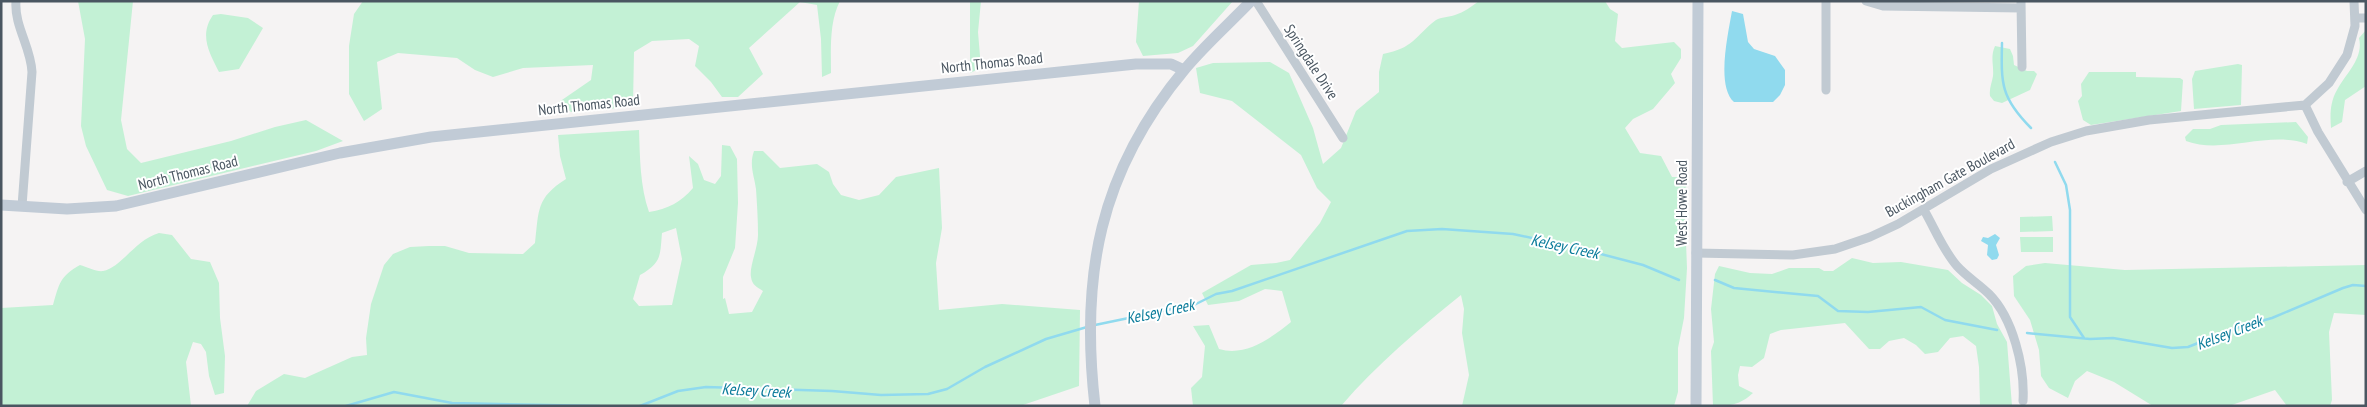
<svg xmlns="http://www.w3.org/2000/svg" width="2367" height="407" font-family="'PT Sans Narrow',sans-serif">
	<rect width="100%" height="100%" fill="#f5f3f3"/>
	<path fill="#c3f1d5" fill-rule="evenodd" d="M78 1H133L121 120 127 149 141 163 231 141 275 127 306 120 343 141 316 151 128 196 107 190 86 146 81 126 85 39Z
		M363 1H840C829 22 831 50 831 73L822 77 821 39 817 5 800 2 749 48 763 74 738 97H722L711 82 695 66 699 46 689 39 652 41 634 52 633 105 610 109 571 112 559 102 591 80 593 65 523 68 493 77 475 70 457 58 398 53 377 62 382 109 364 121 349 94V46L354 14Z
		M970 1H981L978 32 981 68 970 73Z
		M1139 1H1233L1193 46 1178 53 1143 56 1136 42Z
		M1479 1H1605L1610 9 1618 14 1615 41 1622 48 1674 42 1681 49V58L1671 74 1675 83 1653 109 1633 119 1625 128 1640 153 1661 156 1672 177H1684L1687 190 1685 216 1687 268 1684 318 1678 348V392L1674 406H1462L1469 375 1462 333 1464 309 1461 295C1419 329 1377 364 1341 406H1193L1191 388 1202 377 1205 346 1193 326 1209 325 1219 349C1246 357 1271 338 1291 322L1282 291 1265 289 1239 301 1208 305 1202 293 1251 265 1276 263 1290 260 1320 223 1331 202 1317 188 1301 155 1232 101 1200 93 1196 68 1213 63 1270 62 1289 73 1313 128 1323 164 1341 148 1356 111 1379 92V72L1383 54C1414 48 1414 37 1436 20 1441 17 1449 17 1455 15 1464 12 1471 7 1479 1Z
		M221 14 248 18 263 28 239 69 219 72C209 52 199 35 213 15Z
		M2366 30V86L2345 100 2342 122 2331 128C2330 115 2330 102 2337 90 2346 73 2364 58 2359 38Z
		M1995 46 2010 49 2013 56 2014 65 2027 71H2034L2037 74 2030 90 2002 103 1994 101 1990 96C1989 88 1992 83 1993 76 1994 65 1990 57 1995 46Z
		M2238 64 2242 65 2241 105 2194 109 2192 79 2195 71Z
		M2089 72H2136V77L2180 78 2183 80 2181 111 2091 125 2083 120 2078 101 2082 96 2081 84Z
		M2296 122 2308 137 2307 144C2269 130 2223 155 2186 141L2185 137 2193 129H2210L2221 125Z
		M639 130C640 158 640 186 649 212 668 209 681 202 693 188L689 156 698 164 704 180 715 184 721 176 722 145 730 146 737 159 738 203 735 248 723 277V299L725 298 729 314 752 312 763 291C757 287 752 285 751 277 749 267 758 248 758 235 758 220 757 204 756 189 754 175 749 165 754 151H763L780 168 817 164 829 172 833 184 841 195 859 200 879 195 896 177 939 168 942 228 936 263 939 310 1002 304 1080 310 1079 386 1020 406H247L256 391 284 374 305 378 352 357 367 355 366 338 371 304 384 265 393 254 410 247 429 246H445L469 253 523 254 535 243C539 210 536 198 566 179L560 156 558 135ZM676 228 682 259 672 305 639 306 633 299 640 275C662 263 660 255 662 233Z
		M2052 216 2053 231 2020 232V217Z
		M159 233 172 235 191 259 210 262 219 283 220 318 225 356 224 393 215 395 209 376 206 352 201 344 193 342 186 362 191 406H1V308L53 305C59 284 60 276 80 265 87 267 97 272 103 271 121 268 135 240 159 233Z
		M2020 237H2053V252H2021Z
		M1852 258 1873 263 1901 262 1948 270 1962 283 1981 295 1992 306 1997 324 2007 342 2012 406H1980L1979 367 1976 346 1963 336 1950 338 1938 352 1925 354 1916 345 1904 338 1889 341 1880 349H1869L1845 323 1781 330 1770 334 1764 358 1752 367 1740 366 1738 375 1739 386 1753 393C1740 405 1730 406 1713 406L1711 351 1714 342 1711 309 1715 274 1719 266 1750 273 1772 274 1789 268H1819L1824 271H1833Z
		M2045 263 2125 270 2366 265V315L2334 313 2329 332 2332 400 2330 406H2287L2275 390 2229 406H2153L2114 382 2087 371 2075 381 2068 398 2049 388 2041 376 2039 350 2030 320 2014 296 2013 276 2026 266Z"/>
	<path fill="#90daee" d="M1732 11 1743 14 1748 42 1754 49 1775 56 1785 70V85L1780 95 1773 102H1734C1716 86 1728 34 1732 11Z
		M1995 234 2000 238 1996 245 1999 255 1997 259 1992 260 1987 255 1988 245 1981 241 1983 237 1988 238Z"/>
	<g fill="none" stroke-linecap="round" stroke-linejoin="round">
		<path stroke="#90daee" stroke-width="2.5" d="M2002 43C2001 84 2001 98 2031 128
			M2055 162 2066 185 2070 210V317L2084 338
			M1715 280 1734 288 1818 296 1838 311 1868 312 1921 307 1945 320 1997 330
			M1095 325 1196 304 1216 294 1232 291 1407 231 1442 229 1513 234 1574 247 1643 265 1679 280
			M2027 333 2090 339 2113 338 2172 348 2188 347 2236 328 2272 318 2343 288 2353 285 2366 286
			M346 406 394 392 452 403 599 406
			M640 406 678 391 706 387 832 391 881 395 928 394 947 389 985 367 1046 339 1087 327"/>
		<path stroke="#c1cad2" stroke-width="9" d="M16 1C14 26 31 47 32 72L22 206
			M1256 1 1343 138
			M1826 1V90
			M1866 1 1883 6 2021 8
			M2021 1 2022 67
			M2355 18H2366
			M2305 105 2318 132 2366 210
			M2347 182 2366 171
			M1924 210C1935 229 1943 250 1957 266 1967 277 1979 284 1989 294 2013 318 2025 367 2023 401
			M1696 253 1793 255 1835 249 1870 237 1898 224 1991 169 2051 142 2086 131 2149 120 2305 105 2329 83 2347 55 2355 26 2354 1"/>
		<path stroke="#c1cbd6" stroke-width="11" d="M1 205 67 209 116 206 340 153 431 137 1136 64H1171L1184 70
			M1095 406C1080 276 1099 172 1185 69 1205 45 1229 24 1251 1
			M1696 406 1698 1"/>
	</g>
	<g text-anchor="middle" stroke-width="4" stroke-linejoin="round" paint-order="stroke">
		<g font-size="15" fill="#4a5661" stroke="#fff">
			<text transform="translate(1311 62) rotate(57)" y="5">Springdale Drive</text>
			<text transform="translate(992 63) rotate(-6)" y="5">North Thomas Road</text>
			<text transform="translate(589 105) rotate(-6)" y="5">North Thomas Road</text>
			<text transform="translate(188 173) rotate(-14)" y="5">North Thomas Road</text>
			<text transform="translate(1950 178) rotate(-29)" y="5">Buckingham Gate Boulevard</text>
			<text transform="translate(1682 203) rotate(-90)" y="5">West Howe Road</text>
		</g>
		<g font-size="16" font-style="italic" fill="#0c7c9b" stroke="#fff">
			<text transform="translate(1565 246) rotate(12)" y="6">Kelsey Creek</text>
			<text transform="translate(1160 311) rotate(-12)" y="6">Kelsey Creek</text>
			<text transform="translate(2229 332) rotate(-21)" y="6">Kelsey Creek</text>
			<text transform="translate(756 390) rotate(3)" y="6">Kelsey Creek</text>
		</g>
	</g>
	<rect width="2367" height="407" fill="none" stroke="#4a5661" stroke-width="5"/>
</svg>
